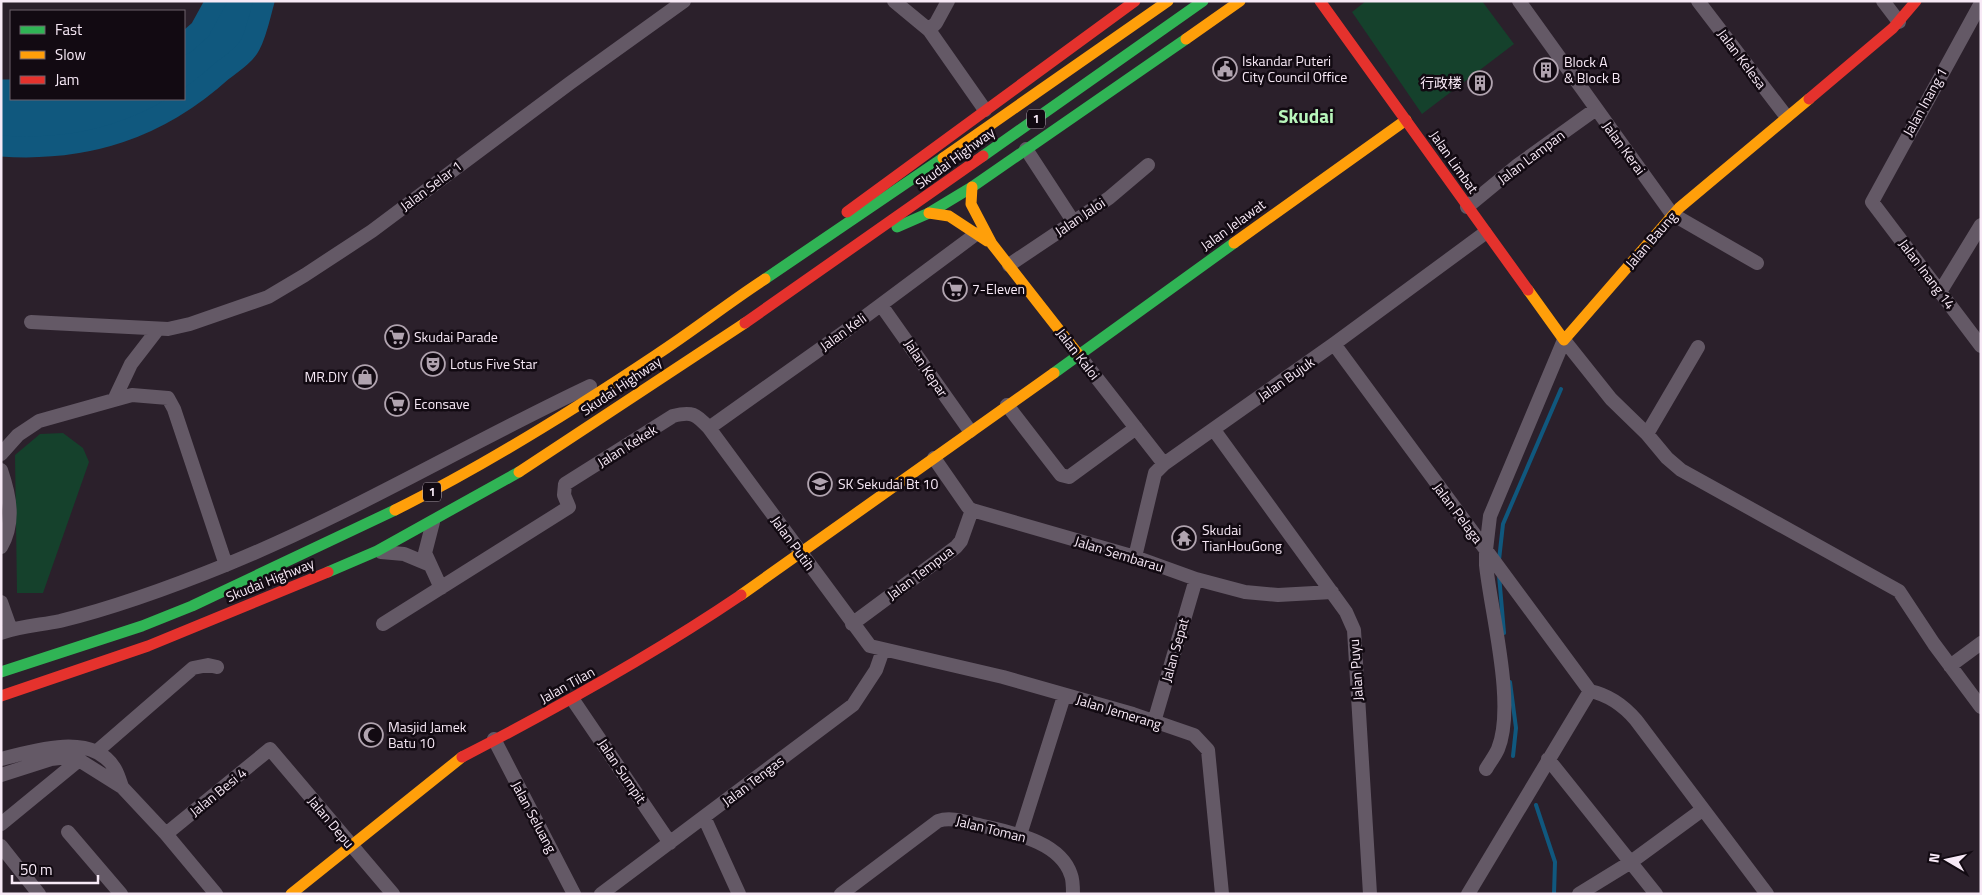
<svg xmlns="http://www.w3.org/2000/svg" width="1982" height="895" font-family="'Titillium Web','Noto Sans SC',sans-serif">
	<rect width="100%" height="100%" fill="#2b202b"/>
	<path fill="#15412c" d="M1366 1H1482L1514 44 1422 114 1352 12Z
		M63 433 83 448 89 462 43 593H17L15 455 40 434Z"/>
	<path fill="#10587e" d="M216 1H264C260 15 257 32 250 45 245 55 231 64 222 71 159 128 87 152 1 146V90H11V99H184V44L200 30Z"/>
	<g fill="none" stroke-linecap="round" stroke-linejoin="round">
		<path stroke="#10587e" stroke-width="4" d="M1499 560 1503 524 1561 389
			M1499 575 1504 633
			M1510 682 1516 728 1513 756
			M1536 805 1555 862 1554 894"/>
		<path stroke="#10587e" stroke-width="21" d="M184 44 200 30 216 1
			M1 90H11
			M1 146C87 152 159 128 222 71 231 64 245 55 250 45 257 32 260 15 264 1"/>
		<path stroke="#645966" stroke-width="14" d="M894 1 929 30 985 110
			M1519 1 1672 214 1757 263
			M1698 1 1786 116
			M1883 1 1899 22
			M1981 3 1872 202 1981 346
			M929 30 936 23 948 1
			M1026 149 1073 221
			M1467 207 1518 165 1596 109
			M1009 265 1109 198 1148 165
			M1940 292 1981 225
			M881 305 970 431
			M31 322 168 329 190 324 268 297 305 275 372 231 570 83 684 1
			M1334 344 1590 691C1609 695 1624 706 1636 720L1767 894
			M1078 354 1164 464
			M114 400 132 395 168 398 174 409 226 565
			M1007 405 1061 475 1069 477 1136 428
			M709 428 847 330 976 234
			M1214 430 1346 612 1354 630 1370 894
			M1647 434 1698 347
			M1 454 18 435 39 421 114 400 131 364 158 329
			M934 458 968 507 972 510 1135 557 1196 579 1245 592 1278 595 1332 592
			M1 470C10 496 15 523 1 547
			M433 522 425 553 441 588
			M381 552 404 554 428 564
			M1135 557 1155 473 1164 464 1334 344 1485 233
			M1 602 11 630
			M383 624 569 507 564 495 565 484 673 416C692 411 696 414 709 428L870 646 1003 677 1133 714 1194 735 1208 750 1222 894
			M852 624 956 547 961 541 972 510
			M1 633C20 626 41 625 60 621 117 607 174 586 228 564 353 513 469 443 590 386
			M1950 666 1981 643
			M573 700 670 843
			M1154 722 1196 579
			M494 739 574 894
			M96 752 193 668 208 665 217 667
			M1 759C34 751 93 731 115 769 118 774 120 781 122 787
			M1548 759 1656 894
			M1486 769C1490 762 1495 756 1498 749 1516 705 1491 613 1486 565V550L1490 516 1564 340 1611 399 1647 434 1667 458 1681 470 1899 591 1934 644 1981 707
			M1 775 51 759 68 757 79 760 122 787 166 834 216 894
			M704 817 739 894
			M1 824 79 760
			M68 832 121 894
			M166 834 270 749 393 894
			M1020 835 1064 696
			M1 846 39 894
			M601 894 853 705 876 670 883 650
			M841 894 938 821C952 816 968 823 983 826 1012 833 1060 841 1071 875 1073 880 1073 888 1073 894
			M1468 894 1590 691
			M1579 894 1631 862 1702 810"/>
		<path stroke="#30b455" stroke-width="11" d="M983 156 1203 1
			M897 227 929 213 972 187 1186 39
			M765 279 943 158
			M1054 373 1234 243
			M328 572 377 551 519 472
			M1 672 142 626 192 606 395 510"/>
		<path stroke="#ff9f0a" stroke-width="11" d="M1186 39 1240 1
			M943 158 1168 1
			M972 187 971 204 992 244 1078 354
			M929 213 949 216 987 241
			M1234 243 1406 120
			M1528 290 1564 340 1679 208 1809 99
			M519 472 745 323
			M395 510C486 465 572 411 656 355 693 331 728 303 765 279
			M741 595 1054 373
			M291 894 462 757"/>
		<path stroke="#e5322d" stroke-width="11" d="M1320 1 1528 290
			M1809 99 1893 28 1916 1
			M847 212 1135 1
			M745 323 983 156
			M1 696 148 646 328 572
			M462 757C559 707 651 656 741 595"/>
	</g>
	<defs>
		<g id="civic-ring" transform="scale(1.25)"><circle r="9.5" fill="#120a12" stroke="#b0a3af" stroke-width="1.5"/><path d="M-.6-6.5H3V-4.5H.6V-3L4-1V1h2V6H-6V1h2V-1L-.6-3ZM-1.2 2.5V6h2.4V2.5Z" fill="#b0a3af"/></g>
		<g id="building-ring" transform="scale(1.25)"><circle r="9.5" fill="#120a12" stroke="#b0a3af" stroke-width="1.5"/><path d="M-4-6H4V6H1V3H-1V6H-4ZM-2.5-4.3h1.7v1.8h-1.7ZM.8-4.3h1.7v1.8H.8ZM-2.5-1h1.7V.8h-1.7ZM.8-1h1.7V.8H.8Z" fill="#b0a3af"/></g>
		<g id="supermarket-ring" transform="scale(1.25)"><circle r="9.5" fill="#120a12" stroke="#b0a3af" stroke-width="1.5"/><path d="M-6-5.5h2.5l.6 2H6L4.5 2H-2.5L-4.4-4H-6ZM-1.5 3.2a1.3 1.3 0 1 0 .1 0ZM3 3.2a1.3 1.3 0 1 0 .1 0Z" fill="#b0a3af"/></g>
		<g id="theatre-ring" transform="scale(1.25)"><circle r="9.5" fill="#120a12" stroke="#b0a3af" stroke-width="1.5"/><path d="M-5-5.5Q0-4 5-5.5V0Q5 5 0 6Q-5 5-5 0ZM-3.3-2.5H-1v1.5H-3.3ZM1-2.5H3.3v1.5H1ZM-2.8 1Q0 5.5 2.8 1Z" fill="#b0a3af"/></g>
		<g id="shop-ring" transform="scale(1.25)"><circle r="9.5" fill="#120a12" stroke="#b0a3af" stroke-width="1.5"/><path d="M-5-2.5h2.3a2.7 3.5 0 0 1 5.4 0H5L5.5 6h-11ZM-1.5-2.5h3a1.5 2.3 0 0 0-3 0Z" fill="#b0a3af"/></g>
		<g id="school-ring" transform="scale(1.25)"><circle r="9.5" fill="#120a12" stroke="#b0a3af" stroke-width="1.5"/><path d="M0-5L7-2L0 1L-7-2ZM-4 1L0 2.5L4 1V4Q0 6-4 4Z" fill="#b0a3af"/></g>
		<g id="temple-ring" transform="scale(1.25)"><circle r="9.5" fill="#120a12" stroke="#b0a3af" stroke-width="1.5"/><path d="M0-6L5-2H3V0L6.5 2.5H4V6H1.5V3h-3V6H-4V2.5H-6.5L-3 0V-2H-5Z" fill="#b0a3af"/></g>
		<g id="mosque-ring" transform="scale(1.25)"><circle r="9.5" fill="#120a12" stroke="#b0a3af" stroke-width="1.5"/><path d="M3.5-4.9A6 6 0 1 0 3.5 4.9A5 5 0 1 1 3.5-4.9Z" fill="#b0a3af"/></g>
	</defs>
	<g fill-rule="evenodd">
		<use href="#civic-ring" x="1225" y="69"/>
		<use href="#building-ring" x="1546" y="70"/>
		<use href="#building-ring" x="1480" y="83"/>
		<use href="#supermarket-ring" x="955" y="289"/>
		<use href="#supermarket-ring" x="397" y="337"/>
		<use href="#theatre-ring" x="433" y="364"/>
		<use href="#shop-ring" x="365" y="377"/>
		<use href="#supermarket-ring" x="397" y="404"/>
		<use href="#school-ring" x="820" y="484"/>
		<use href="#temple-ring" x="1184" y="538"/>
		<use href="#mosque-ring" x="371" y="735"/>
	</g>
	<g text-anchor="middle" stroke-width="5" stroke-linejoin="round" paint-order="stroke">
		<g fill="#120a12" stroke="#b2a6b2" stroke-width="1">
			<rect x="1027" y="109.5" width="18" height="19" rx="4"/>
			<rect x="423" y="482.5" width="18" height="19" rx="4"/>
		</g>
		<g font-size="12" font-weight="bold" fill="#f7e9f6">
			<text x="1036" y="123">1</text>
			<text x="432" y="496">1</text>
		</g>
		<g font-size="14" fill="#f7e9f6" stroke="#120a12">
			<text transform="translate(1742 59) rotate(53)" y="5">Jalan Kelesa</text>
			<text transform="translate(1925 102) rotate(-61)" y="5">Jalan Inang 1</text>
			<text transform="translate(1624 148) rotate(54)" y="5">Jalan Kerai</text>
			<text transform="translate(1531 157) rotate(-37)" y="5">Jalan Lampan</text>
			<text transform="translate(955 158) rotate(-36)" y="5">Skudai Highway</text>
			<text transform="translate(1454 162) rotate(55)" y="5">Jalan Limbat</text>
			<text transform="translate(431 186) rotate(-37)" y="5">Jalan Selar 1</text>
			<text transform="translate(1080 217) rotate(-34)" y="5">Jalan Jaloi</text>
			<text transform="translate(1233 225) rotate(-36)" y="5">Jalan Jelawat</text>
			<text transform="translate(1651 240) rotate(-49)" y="5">Jalan Baung</text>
			<text transform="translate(1927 274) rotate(53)" y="5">Jalan Inang 14</text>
			<text transform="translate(843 332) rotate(-36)" y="5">Jalan Keli</text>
			<text transform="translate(1078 354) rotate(52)" y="5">Jalan Kaloi</text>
			<text transform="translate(926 368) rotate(56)" y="5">Jalan Kepar</text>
			<text transform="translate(1286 379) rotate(-35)" y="5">Jalan Bujuk</text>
			<text transform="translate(621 386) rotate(-34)" y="5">Skudai Highway</text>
			<text transform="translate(627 446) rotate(-32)" y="5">Jalan Kekek</text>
			<text transform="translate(1458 513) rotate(53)" y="5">Jalan Pelaga</text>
			<text transform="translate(793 543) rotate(54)" y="5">Jalan Putih</text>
			<text transform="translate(1119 554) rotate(17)" y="5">Jalan Sembarau</text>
			<text transform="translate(920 573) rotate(-37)" y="5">Jalan Tempua</text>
			<text transform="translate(270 580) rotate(-22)" y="5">Skudai Highway</text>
			<text transform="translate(1175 650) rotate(-74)" y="5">Jalan Sepat</text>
			<text transform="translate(1356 670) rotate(-94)" y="5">Jalan Puyu</text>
			<text transform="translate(567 685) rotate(-29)" y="5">Jalan Tilan</text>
			<text transform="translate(1119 712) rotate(17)" y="5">Jalan Jemerang</text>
			<text transform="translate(622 771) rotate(56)" y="5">Jalan Sumpit</text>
			<text transform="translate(753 781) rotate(-37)" y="5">Jalan Tengas</text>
			<text transform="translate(218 792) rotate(-39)" y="5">Jalan Besi 4</text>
			<text transform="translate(534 817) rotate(62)" y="5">Jalan Seluang</text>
			<text transform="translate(331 822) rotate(50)" y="5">Jalan Depu</text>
			<text transform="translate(991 829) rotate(14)" y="5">Jalan Toman</text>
		</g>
		<g font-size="14" fill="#f7e9f6" stroke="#120a12" text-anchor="start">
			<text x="1242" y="66">Iskandar Puteri<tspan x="1242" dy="16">City Council Office</tspan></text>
			<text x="1564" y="67">Block A<tspan x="1564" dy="16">&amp; Block B</tspan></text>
			<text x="1462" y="88" text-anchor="end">行政楼</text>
			<text x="972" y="294">7-Eleven</text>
			<text x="414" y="342">Skudai Parade</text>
			<text x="450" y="369">Lotus Five Star</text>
			<text x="348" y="382" text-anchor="end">MR.DIY</text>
			<text x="414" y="409">Econsave</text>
			<text x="838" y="489">SK Sekudai Bt 10</text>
			<text x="1202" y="535">Skudai<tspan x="1202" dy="16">TianHouGong</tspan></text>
			<text x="388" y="732">Masjid Jamek<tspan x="388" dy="16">Batu 10</tspan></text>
		</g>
		<g font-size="19" font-weight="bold" fill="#b8f6bb" stroke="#120a12">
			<text x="1306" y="123">Skudai</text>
		</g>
	</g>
	<rect width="1982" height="895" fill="none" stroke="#f7e9f6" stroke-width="5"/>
	<rect x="10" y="10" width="175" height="90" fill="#120a12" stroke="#6e636d"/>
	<rect x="20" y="26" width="25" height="8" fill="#30b455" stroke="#6e636d"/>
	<text x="55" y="35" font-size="15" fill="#f7e9f6">Fast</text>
	<rect x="20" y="51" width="25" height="8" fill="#ff9f0a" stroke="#6e636d"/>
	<text x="55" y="60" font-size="15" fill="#f7e9f6">Slow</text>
	<rect x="20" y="76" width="25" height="8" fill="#e5322d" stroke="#6e636d"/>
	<text x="55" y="85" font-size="15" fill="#f7e9f6">Jam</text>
	<g transform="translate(1947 860) rotate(279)" stroke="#120a12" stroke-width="4" paint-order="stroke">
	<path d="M0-4L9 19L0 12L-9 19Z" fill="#f7e9f6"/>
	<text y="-8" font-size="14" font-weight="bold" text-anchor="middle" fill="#f7e9f6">N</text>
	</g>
	<path d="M12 875v8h86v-8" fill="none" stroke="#f7e9f6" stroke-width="2.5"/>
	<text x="20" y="875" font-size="15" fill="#f7e9f6" stroke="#120a12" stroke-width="4" paint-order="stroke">50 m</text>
</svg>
